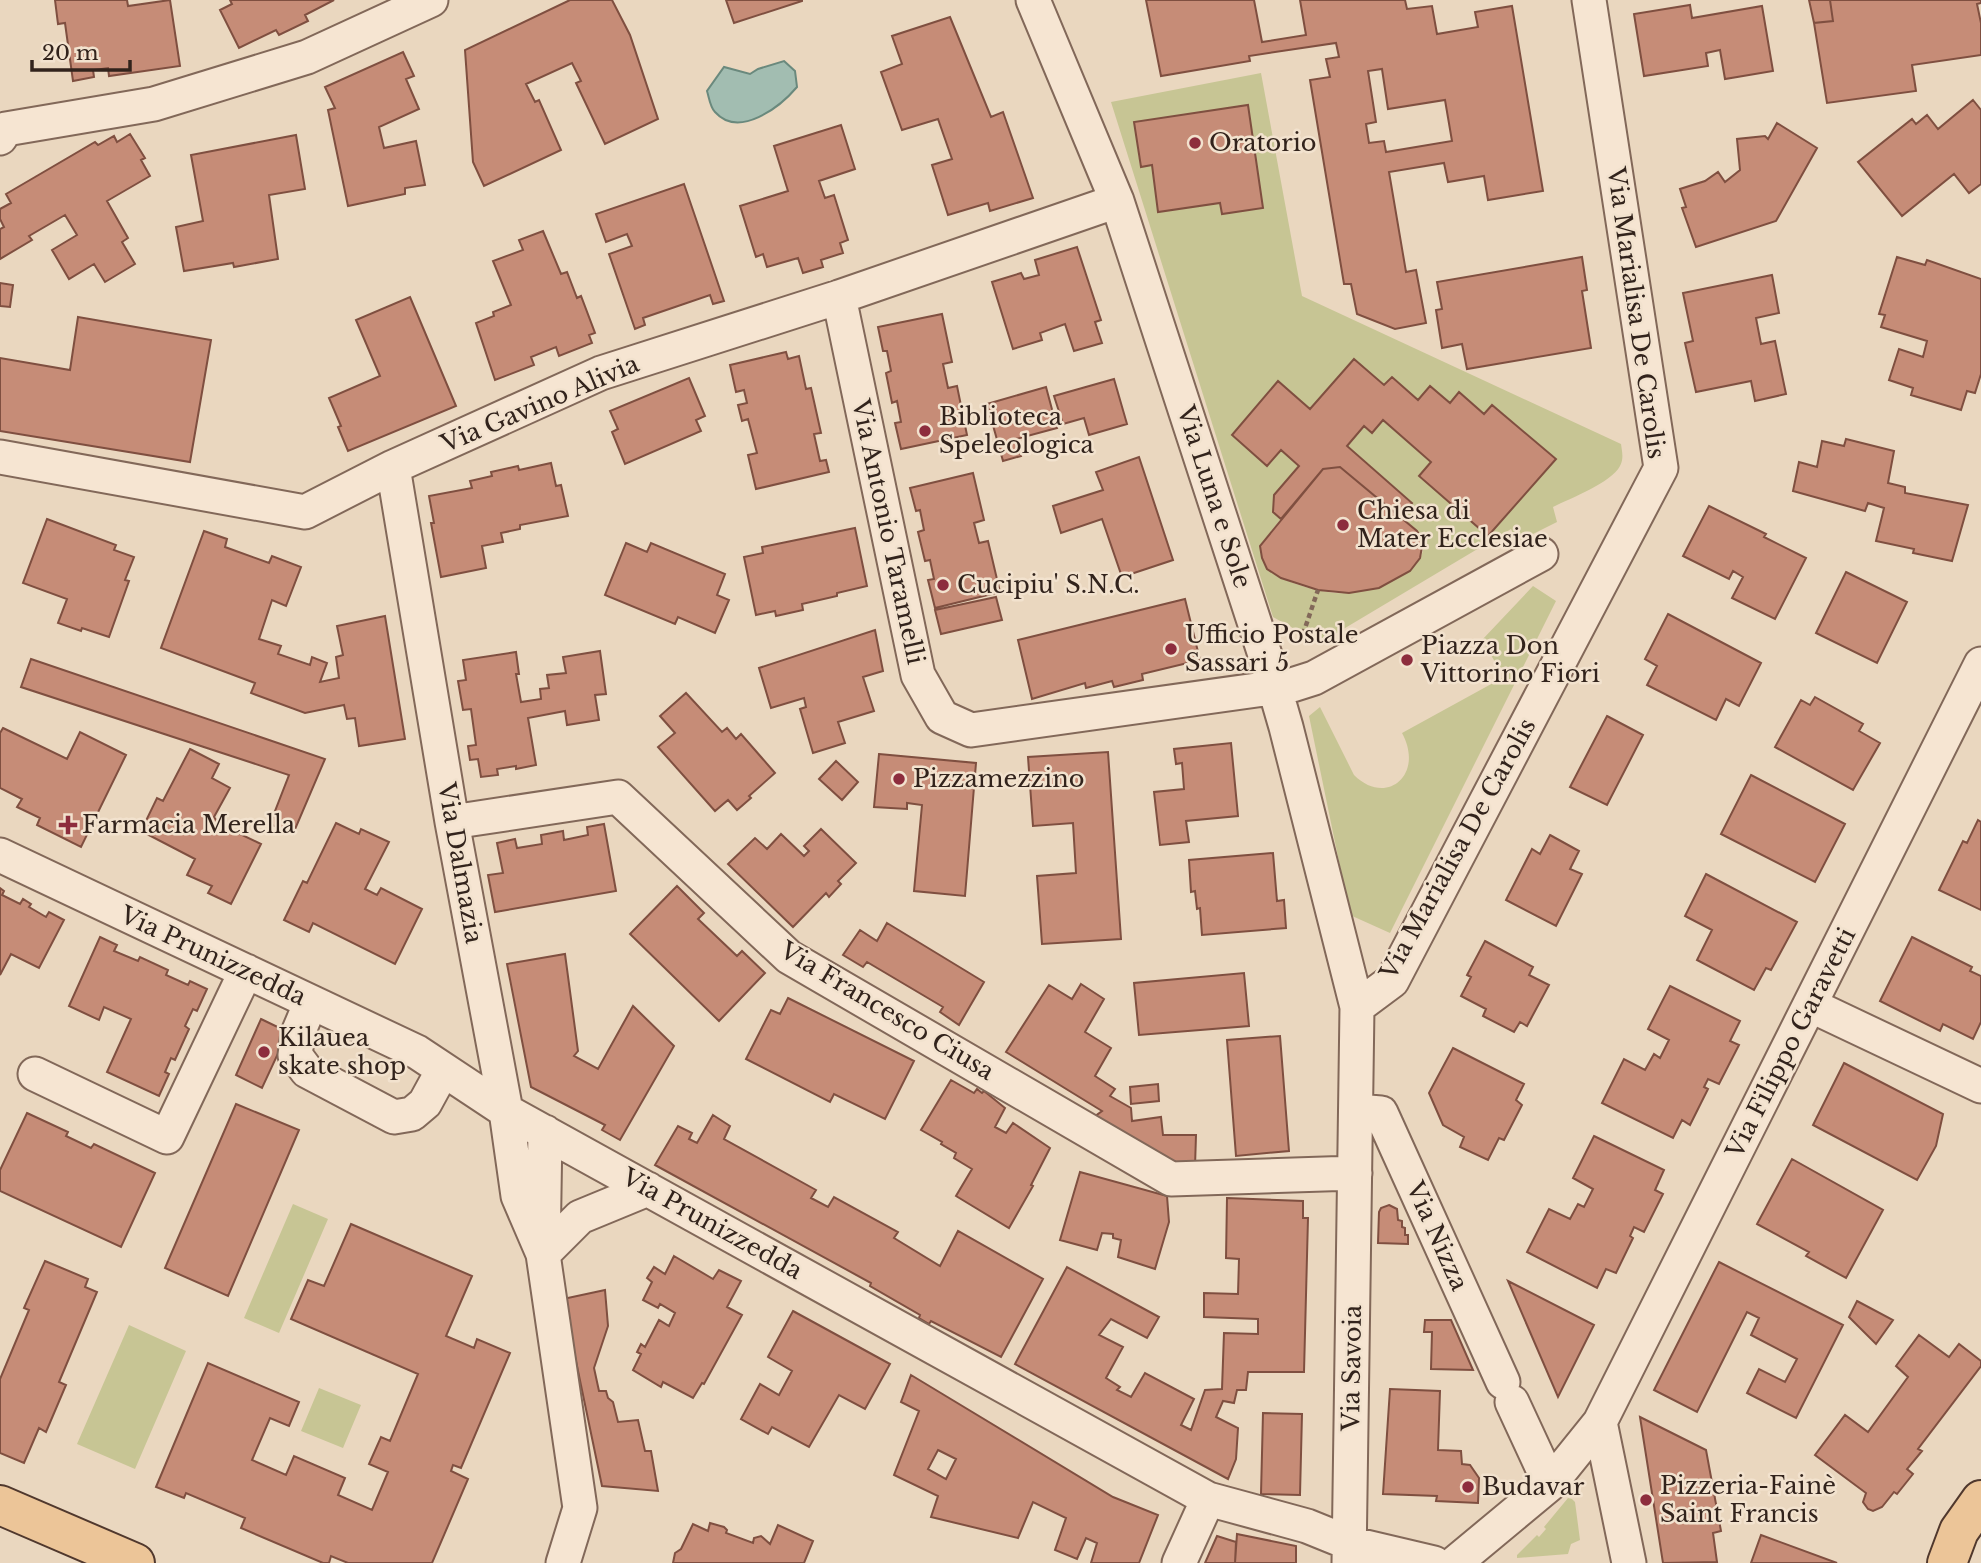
<svg xmlns="http://www.w3.org/2000/svg" width="1981" height="1563" font-family="'Libre Baskerville',serif">
	<rect width="100%" height="100%" fill="#ead7bf"/>
	<path fill="#c7c594" fill-rule="evenodd" d="M1261 73 1302 296 1621 444C1622 451 1624 459 1620 466 1611 483 1571 498 1553 507L1557 522 1517 542 1511 529 1320 643 1273 617 1111 102ZM1247 105 1263 208 1223 214 1220 203 1158 212 1152 165 1140 166 1134 122ZM1354 359 1384 385 1392 377 1418 400 1430 387 1450 403 1459 393 1484 414 1493 405 1555 459 1488 536 1419 476 1431 462 1383 420 1372 433 1364 426 1347 446 1412 503 1400 517C1408 523 1419 530 1422 540 1432 573 1370 593 1346 593 1328 594 1311 589 1293 583 1284 579 1271 575 1266 566 1262 560 1261 553 1260 545L1281 519 1273 512 1299 466 1281 450 1267 466 1232 434 1278 381 1310 409Z
		M1533 586 1556 601 1390 933 1350 915 1309 716 1320 707 1354 775C1386 807 1425 775 1402 733L1504 677 1482 640Z
		M293 1204 328 1219 279 1333 244 1318Z
		M129 1325 186 1351 135 1469 77 1444Z
		M319 1388 361 1405 343 1448 301 1431Z
		M1568 1498 1572 1499 1575 1502 1580 1540 1571 1544 1568 1554 1517 1558V1555L1537 1535 1539 1537 1546 1529 1544 1527Z"/>
	<path fill="#a2bdb1" stroke="#6a897d" stroke-width="2" d="M784 61 795 71 797 87C780 107 739 139 715 112 710 107 709 97 707 91L724 67 750 74 758 69Z"/>
	<path fill="#c68c77" stroke="#7f4f40" stroke-width="2" fill-rule="evenodd" d="M55 0H127L128 6 170 0 180 66 109 76 108 68 93 70 94 77 73 81 65 23 58 24Z
		M230 0H334L305 15 308 21 279 35 276 30 239 48 220 10 232 4Z
		M570 0H612L630 35 658 119 605 144 576 83 581 81 572 63 526 84 535 102 539 100 561 150 484 186 473 162 465 50Z
		M726 0H802V1L734 23Z
		M1146 0H1254L1262 42 1306 35 1300 0H1405L1407 9 1432 6 1437 34 1478 27 1475 12 1512 6 1543 191 1488 200 1484 176 1448 182 1444 163 1389 172 1406 272 1416 270 1426 323 1395 329 1357 314 1351 284H1344L1310 80 1330 77 1326 59 1339 57 1336 43 1249 56 1250 61 1161 76ZM1382 69 1388 109 1445 100 1452 141 1386 152 1384 141 1369 143 1366 124 1376 122 1368 71Z
		M1809 0H1830L1833 21 1814 23Z
		M1830 0H1981V3L1977 4 1981 23V55L1912 65 1916 91 1827 103 1814 23 1833 21Z
		M1690 5 1692 18 1762 6 1773 71 1725 79 1720 50 1706 53 1708 66 1644 76 1634 14Z
		M950 17 991 117 1003 112 1033 198 990 211 988 203 948 215 932 165 952 159 938 119 902 130 881 72 902 64 892 36Z
		M403 52 414 76 406 79 419 109 379 127 384 148 416 141 425 185 405 188V194L348 206 328 110 335 108 325 87Z
		M1973 100 1981 110V184L1969 193 1954 174 1902 216 1858 162 1912 119 1916 124 1927 115 1938 129Z
		M1248 105 1263 208 1222 214 1220 203 1158 212 1152 165 1141 167 1134 122Z
		M1777 123 1817 148 1776 221 1696 247 1682 208 1686 207 1680 189 1705 181 1718 172 1725 182 1740 170 1737 139 1765 136 1768 139Z
		M841 125 855 169 819 181 825 198 834 195 848 240 840 243 843 253 821 260 823 267 803 273 798 258 767 267 763 254 756 257 740 206 788 191 774 146Z
		M130 134 145 158 141 160 150 176 107 201 128 238 122 242 135 264 105 282 94 264 69 279 52 250 77 235 65 215 29 236 32 240 0 259V229L4 227 0 219V209L11 203 6 194 95 142 98 145 114 136 117 142Z
		M296 135 305 189 269 195 278 259 234 267 233 263 184 271 176 227 203 221 191 155Z
		M684 184 724 301 713 304 710 295 643 318 645 325 635 329 609 254 632 246 627 234 606 242 596 214Z
		M543 231 561 274 567 272 577 298 581 296 595 333 589 335 592 343 559 356 556 347 531 357 534 365 495 380 476 323 494 316 493 312 511 305 493 261 523 250 519 240Z
		M1077 247 1101 320 1095 322 1102 343 1074 351 1065 324 1040 333 1042 340 1013 349 992 282 1021 273 1024 279 1039 275 1035 260Z
		M1582 257 1587 290 1582 291 1591 348 1467 369 1462 344 1442 348 1436 310 1442 309 1437 282Z
		M1897 257 1925 265 1927 260 1981 279V374L1975 393 1967 391 1961 410 1911 395 1913 388 1889 380 1899 349 1923 357 1927 341 1881 327 1885 315 1879 314Z
		M1772 275 1779 313 1756 318 1761 344 1775 341 1786 394 1755 401 1751 381 1696 392 1685 343 1693 341 1683 293Z
		M0 283 13 285 10 307 0 306Z
		M410 297 456 406 348 451 338 427 341 426 329 398 380 376 356 320Z
		M942 314 952 362 943 364 948 388 957 386 967 435 901 449 895 423 901 422 897 401 892 403 886 373 891 371 887 351H883L878 327Z
		M78 317 211 340 190 462 0 431V358L70 370Z
		M786 352 788 359 799 356 806 389 811 388 821 433 814 434 820 461 826 460 829 472 756 489 748 455 757 453 748 419 742 421 738 405 747 403 744 390 736 392 730 365Z
		M1354 359 1384 385 1392 377 1418 400 1430 386 1450 403 1459 392 1484 414 1492 405 1556 459 1488 536 1419 476 1431 462 1383 420 1372 433 1364 426 1347 446 1412 503 1400 517 1340 467 1323 469 1281 519 1273 512 1274 495 1299 466 1281 450 1267 466 1232 435 1278 381 1310 409Z
		M689 378 705 416 696 420 701 431 625 464 612 432 618 429 610 411Z
		M1114 379 1127 424 1089 435 1084 418 1063 424 1054 396Z
		M1046 387 1057 428 1016 439 1021 456 1003 461 987 404Z
		M1846 439 1894 451 1888 483 1905 487V493L1968 505 1952 561 1913 553 1914 549 1876 541 1884 508 1868 503 1865 511 1793 491 1799 462 1817 467 1822 441 1844 446Z
		M1139 457 1173 560 1122 577 1102 519 1061 533 1053 506 1103 490 1096 472Z
		M551 463 556 486 561 485 568 516 520 525V529L501 533 503 542 482 546 486 568 441 577 431 523H434L429 496 472 488 470 481 492 476 491 472 518 466 519 470Z
		M1340 467 1417 531 1423 541 1420 558 1410 571 1379 588 1349 593 1318 590 1281 578 1267 569 1262 558 1260 546 1323 469Z
		M973 473 984 520 974 523 979 543 988 541 1000 592 935 608 928 580 934 579 930 560 925 561 918 532 924 530 920 510 916 511 910 488Z
		M1709 506 1766 534 1764 537 1806 558 1775 619 1732 598 1743 577 1733 571 1729 579 1683 556Z
		M47 519 116 545 114 550 134 557 125 580 129 581 109 637 82 628 81 631 58 623 67 599 23 583Z
		M855 528 867 586 837 593V596L802 604 803 610 776 616 775 611 756 615 744 557 763 553 762 547Z
		M204 531 227 539 225 547 269 563 272 556 301 567 286 606 272 600 259 639 281 646 278 654 310 665 312 657 327 663 320 682 339 678 336 657 343 655 337 626 385 616 405 739 359 746 355 718 347 719 344 705 305 713 251 693 255 683 161 648Z
		M626 543 647 552 651 543 725 574 717 595 729 600 715 633 678 617 675 624 605 595Z
		M1846 572 1907 602 1877 663 1816 633Z
		M996 597 1002 620 941 634 935 610Z
		M1185 599 1200 660 1142 674 1143 680 1114 687 1112 681 1086 688 1085 683 1032 699 1018 640Z
		M1668 614 1761 663 1739 706 1726 699 1716 720 1647 685 1657 666 1645 659Z
		M875 630 883 671 863 677 874 711 838 722 845 743 813 753 800 709 806 707 804 698 771 708 759 668Z
		M600 651 606 694 595 695 599 720 567 725 565 711 528 718 536 765 516 769V766L497 769 498 775 481 777 478 759 470 760 468 746 476 745 471 709 463 710 458 681 466 680 463 660 516 652 519 674H516L521 702 541 699 540 689 549 688 547 675 566 673 563 657Z
		M31 659 325 759 293 834 270 824 289 775 21 687Z
		M686 693 722 732 727 728 736 739 741 734 775 773 749 796 751 798 737 810 728 800 715 811 658 747 675 733 660 716Z
		M1815 697 1863 724 1859 731 1880 743 1853 790 1775 747 1801 700 1810 705Z
		M1607 716 1643 735 1607 805 1570 787Z
		M3 728 67 759 80 732 126 755 81 847 37 825 40 818 17 807 22 799 0 788V733Z
		M1231 743 1238 816 1186 821 1189 842 1160 845 1154 792 1184 789 1182 763 1176 764 1174 749Z
		M190 749 219 764 212 778 230 788 214 817 219 824 261 844 231 904 208 893 212 886 187 875 195 859 141 831 157 798 163 801Z
		M1108 752 1121 939 1042 944 1037 876 1076 873 1073 823 1033 826 1028 757Z
		M879 754 976 763 965 896 914 891 922 805 907 803V809L874 807Z
		M836 761 858 782 842 800 819 779Z
		M1751 775 1845 824 1815 882 1721 834Z
		M1978 820 1981 822V910L1939 890 1963 841 1967 843Z
		M336 823 359 834 361 829 389 842 365 889 377 895 381 888 422 909 395 964 313 923 309 932 284 920 303 881 307 883Z
		M604 824 616 891 495 912 488 875 503 873 497 843 515 839 517 848 542 844 541 835 563 831 564 840 588 835 587 827Z
		M821 829 856 863 838 881 841 884 829 897 826 893 793 927 728 864 755 838 767 849 781 834 804 856 809 851 804 846Z
		M1550 835 1579 851 1570 869 1582 874 1556 926 1506 900 1532 849 1540 854Z
		M1273 853 1277 901 1284 900 1286 928 1202 935 1200 908 1197 909 1195 891 1191 892 1189 860Z
		M1706 874 1797 922 1771 970 1766 968 1754 990 1697 960 1712 930 1685 916Z
		M677 886 704 913 698 919 737 956 742 951 765 973 719 1021 630 934Z
		M0 888 4 891 2 895 20 904 23 899 31 904 29 907 46 917 49 912 64 920 39 968 11 954 0 975Z
		M887 923 984 982 959 1025 940 1012 943 1007 867 962 863 967 843 955 860 930 877 941Z
		M100 937 117 945 114 951 138 961 140 957 168 970 166 975 188 985 190 981 207 989 197 1011 193 1009 185 1026 189 1029 175 1060 171 1058 165 1072 169 1074 159 1096 107 1072 131 1019 104 1007 99 1020 69 1006Z
		M1912 937 1972 967 1970 971 1981 976V1022L1973 1039 1943 1024 1940 1031 1880 1001Z
		M1485 941 1533 967 1529 975 1549 985 1527 1026 1520 1022 1514 1032 1483 1016 1486 1009 1461 996 1471 977 1467 975Z
		M565 954 578 1051 574 1056 598 1069 633 1006 674 1046 620 1140 602 1130 605 1125 531 1087 507 964Z
		M1244 973 1249 1026 1139 1035 1134 983Z
		M1081 984 1104 999 1085 1032 1111 1048 1095 1076 1115 1089 1110 1096 1131 1108 1132 1121 1161 1117 1163 1135H1196L1195 1167 1174 1166 1094 1117 1102 1111 1006 1052 1049 985 1072 999Z
		M1670 986 1740 1021 1730 1041 1739 1045 1719 1084 1708 1079 1704 1087 1708 1089 1690 1125 1682 1120 1673 1138 1602 1103 1624 1059 1645 1070 1654 1054 1660 1058 1669 1040 1648 1029Z
		M788 998 914 1061 885 1119 834 1094 830 1102 746 1059 771 1010 780 1014Z
		M261 1019 288 1032 262 1088 236 1075Z
		M1280 1036 1289 1151 1236 1156 1227 1040Z
		M1453 1048 1524 1084 1516 1100 1522 1105 1504 1140 1499 1138 1488 1160 1460 1147 1464 1137 1443 1125 1429 1093Z
		M1844 1063 1943 1114 1936 1146 1917 1180 1813 1125Z
		M951 1080 974 1093 977 1089 982 1093 984 1091 1005 1108 995 1127 1006 1133 1013 1123 1050 1148 1031 1185 1033 1186 1009 1228 956 1196 972 1169 954 1158 956 1153 941 1144 942 1142 921 1130Z
		M1158 1084 1159 1101 1131 1104 1130 1087Z
		M236 1104 299 1130 228 1296 165 1268Z
		M27 1113 68 1132 66 1136 91 1148 94 1144 155 1173 121 1247 0 1191V1170Z
		M713 1115 730 1126 724 1139 816 1190 811 1198 828 1207 834 1197 898 1232 894 1238 940 1266 958 1231 1043 1279 1001 1357 931 1321 929 1324 919 1318 920 1315 870 1286 871 1283 655 1165 678 1126 692 1133 689 1139 697 1143Z
		M1594 1136 1664 1170 1655 1190 1663 1194 1644 1232 1634 1227 1630 1236 1633 1238 1616 1273 1606 1269 1597 1288 1527 1252 1549 1209 1570 1219 1578 1204 1584 1207 1593 1189 1573 1178Z
		M1792 1159 1883 1210 1846 1278 1806 1256 1809 1252 1757 1224Z
		M1080 1172 1167 1196 1169 1222 1155 1269 1118 1257 1121 1240 1113 1238V1234L1102 1233 1097 1250 1060 1240Z
		M1227 1198 1303 1201V1218H1308L1304 1372H1248L1246 1390H1237L1234 1403 1223 1401 1216 1417 1238 1428 1236 1459 1228 1479 1015 1364 1067 1267 1159 1317 1147 1338 1111 1319 1099 1335 1123 1347 1106 1378 1120 1387 1117 1390 1131 1397 1145 1373 1194 1399 1181 1425 1191 1430 1205 1390 1222 1389 1224 1333 1258 1334V1319L1204 1317V1293L1238 1294 1239 1259 1226 1258Z
		M1389 1205 1397 1209 1398 1220 1402 1221V1227L1405 1228V1235H1408V1244L1378 1243 1379 1212 1381 1208Z
		M351 1224 472 1276 446 1336 474 1348 477 1339 510 1353 461 1468 453 1465 451 1471 468 1479 432 1563H348L331 1556 329 1563H323L241 1528 245 1518 186 1493 184 1498 156 1487 208 1363 299 1402 289 1426 270 1418 252 1460 286 1475 294 1456 345 1478 338 1495 372 1510 388 1472 369 1464 381 1437 390 1441 418 1374 291 1319 308 1280 324 1286Z
		M674 1256 713 1279 719 1270 741 1281 727 1307 742 1315 704 1384 702 1383 693 1398 663 1382 661 1387 633 1370 641 1354 637 1352 641 1344 645 1347 659 1320 669 1326 675 1313 660 1304 658 1308 643 1300 652 1282 647 1278 654 1267 665 1274Z
		M45 1261 88 1279 85 1287 97 1292 59 1382 66 1385 46 1432 39 1428 24 1463 0 1453V1379L29 1310 24 1308Z
		M1719 1262 1843 1325 1796 1418 1747 1393 1759 1369 1785 1382 1797 1359 1751 1335 1759 1318 1747 1312 1697 1412 1654 1390Z
		M1508 1281 1594 1325 1558 1397Z
		M605 1290 608 1326 594 1368 599 1391H606L608 1398 613 1402 618 1422 638 1420 645 1451H651L658 1491 602 1486 563 1299Z
		M1857 1301 1893 1320 1876 1344 1849 1317Z
		M793 1311 890 1364 865 1409 839 1395 809 1447 772 1427 768 1434 741 1419 760 1384 779 1395 792 1371 768 1357Z
		M1425 1320H1451L1473 1370 1431 1369 1432 1332H1424Z
		M1919 1335 1949 1357 1959 1344 1981 1361V1366L1918 1449 1922 1451 1907 1469 1913 1474 1897 1494 1894 1492 1882 1507 1873 1511 1868 1509 1863 1502 1866 1493 1815 1455 1845 1415 1868 1432 1908 1377 1896 1366Z
		M911 1375 1113 1497 1158 1515 1139 1563H1091L1097 1543 1086 1538 1077 1559 1055 1550 1066 1518 1033 1502 1018 1538 931 1517 938 1496 894 1475 919 1411 901 1402ZM938 1450 956 1459 946 1479 928 1469Z
		M1390 1389 1440 1391 1438 1450 1461 1451 1462 1464 1470 1465 1479 1478 1478 1503 1436 1501 1437 1496 1383 1494Z
		M1263 1413 1302 1414 1300 1495 1261 1494Z
		M1640 1417 1706 1450 1721 1531 1713 1533 1717 1562 1663 1563Z
		M710 1523 724 1527 727 1530 726 1533 753 1543 754 1538 761 1536 770 1544 778 1525 813 1541 804 1563H673L675 1553 681 1549 693 1524 708 1531Z
		M1237 1534 1296 1546V1563H1235Z
		M1761 1535 1837 1563H1751Z
		M1217 1536 1236 1542 1235 1563H1205Z"/>
	<g fill="none" stroke-linecap="round" stroke-linejoin="round">
		<g stroke="#826859" stroke-width="37">
			<path id="minor" d="M1033 0 1117 201 1266 658 1286 727 1357 1007 1349 1563
				M0 138 6 129 154 104 307 57 431 0
				M839 297 918 675 942 717 971 730 1292 685 1314 678 1541 554
				M0 457 305 512 393 467 601 373 839 297 1117 201
				M393 467 452 822 506 1111 518 1196 543 1254
				M452 822 618 797 789 957 1171 1179 1355 1173
				M0 855 417 1052 506 1111 1208 1499 1307 1526 1349 1543 1434 1563
				M311 1002 298 1033 295 1055 307 1071 394 1117 412 1114 425 1103 443 1070
				M1810 1005 1981 1086
				M1357 1007 1392 981 1661 468 1589 0
				M35 1074 167 1137 246 971
				M1356 1111 1381 1113 1503 1382
				M545 1132 543 1254 580 1508 563 1563
				M543 1254 580 1217 648 1189
				M1512 1402 1550 1484
				M1600 1422 1629 1563
				M1179 1563 1208 1499
				M1455 1563 1550 1484 1600 1422 1981 664"/>
		</g>
		<g stroke="#50382d" stroke-width="42">
			<path id="major" d="M0 1505 135 1563
				M1947 1563 1959 1531 1981 1500"/>
		</g>
		<path stroke="#826859" stroke-width="4.5" stroke-dasharray="5 3.5" stroke-linecap="butt" d="M1303 634 1318 590"/>
		<use href="#minor" stroke="#f6e5d2" stroke-width="33"/>
		<use href="#major" stroke="#ecc598" stroke-width="38"/>
	</g>
	<g fill="#8d2d3d" stroke="#f2e2ce" stroke-width="2.5">
		<circle cx="1195" cy="143" r="7"/>
		<circle cx="925" cy="431" r="7"/>
		<circle cx="1343" cy="525" r="7"/>
		<circle cx="943" cy="585" r="7"/>
		<circle cx="1171" cy="649" r="7"/>
		<circle cx="1407" cy="660" r="7"/>
		<circle cx="899" cy="779" r="7"/>
		<path d="M64.5 814.5h7v7h7v7h-7v7h-7v-7h-7v-7h7z"/>
		<circle cx="264" cy="1052" r="7"/>
		<circle cx="1468" cy="1487" r="7"/>
		<circle cx="1646" cy="1500" r="7"/>
	</g>
	<g text-anchor="middle" stroke-width="5" stroke-linejoin="round" paint-order="stroke">
		<g font-size="24" fill="#32231c" stroke="#f2e2ce" text-anchor="start">
			<text x="1209" y="151">Oratorio</text>
			<text x="939" y="425">Biblioteca<tspan x="939" dy="28">Speleologica</tspan></text>
			<text x="1357" y="519">Chiesa di<tspan x="1357" dy="28">Mater Ecclesiae</tspan></text>
			<text x="957" y="593">Cucipiu' S.N.C.</text>
			<text x="1185" y="643">Ufficio Postale<tspan x="1185" dy="28">Sassari 5</tspan></text>
			<text x="1421" y="654">Piazza Don<tspan x="1421" dy="28">Vittorino Fiori</tspan></text>
			<text x="913" y="787">Pizzamezzino</text>
			<text x="82" y="833">Farmacia Merella</text>
			<text x="278" y="1046">Kilauea<tspan x="278" dy="28">skate shop</tspan></text>
			<text x="1660" y="1494">Pizzeria-Fainè<tspan x="1660" dy="28">Saint Francis</tspan></text>
			<text x="1482" y="1495">Budavar</text>
		</g>
		<g font-size="24" fill="#32231c" stroke="#f2e2ce">
			<text transform="translate(1636 313) rotate(82)" y="8">Via Marialisa De Carolis</text>
			<text transform="translate(540 404) rotate(-23)" y="8">Via Gavino Alivia</text>
			<text transform="translate(1214 497) rotate(72)" y="8">Via Luna e Sole</text>
			<text transform="translate(888 532) rotate(78)" y="8">Via Antonio Taramelli</text>
			<text transform="translate(1458 849) rotate(-61)" y="8">Via Marialisa De Carolis</text>
			<text transform="translate(460 863) rotate(80)" y="8">Via Dalmazia</text>
			<text transform="translate(213 956) rotate(25)" y="8">Via Prunizzedda</text>
			<text transform="translate(887 1011) rotate(31)" y="8">Via Francesco Ciusa</text>
			<text transform="translate(1791 1043) rotate(-63)" y="8">Via Filippo Garavetti</text>
			<text transform="translate(712 1224) rotate(29)" y="8">Via Prunizzedda</text>
			<text transform="translate(1437 1236) rotate(66)" y="8">Via Nizza</text>
			<text transform="translate(1352 1368) rotate(-89)" y="8">Via Savoia</text>
		</g>
	</g>
	<path d="M32 60v10h98v-10" fill="none" stroke="#32231c" stroke-width="3.5"/>
	<text x="42" y="60" font-size="21" fill="#32231c" stroke="#f2e2ce" stroke-width="5" paint-order="stroke">20 m</text>
</svg>
